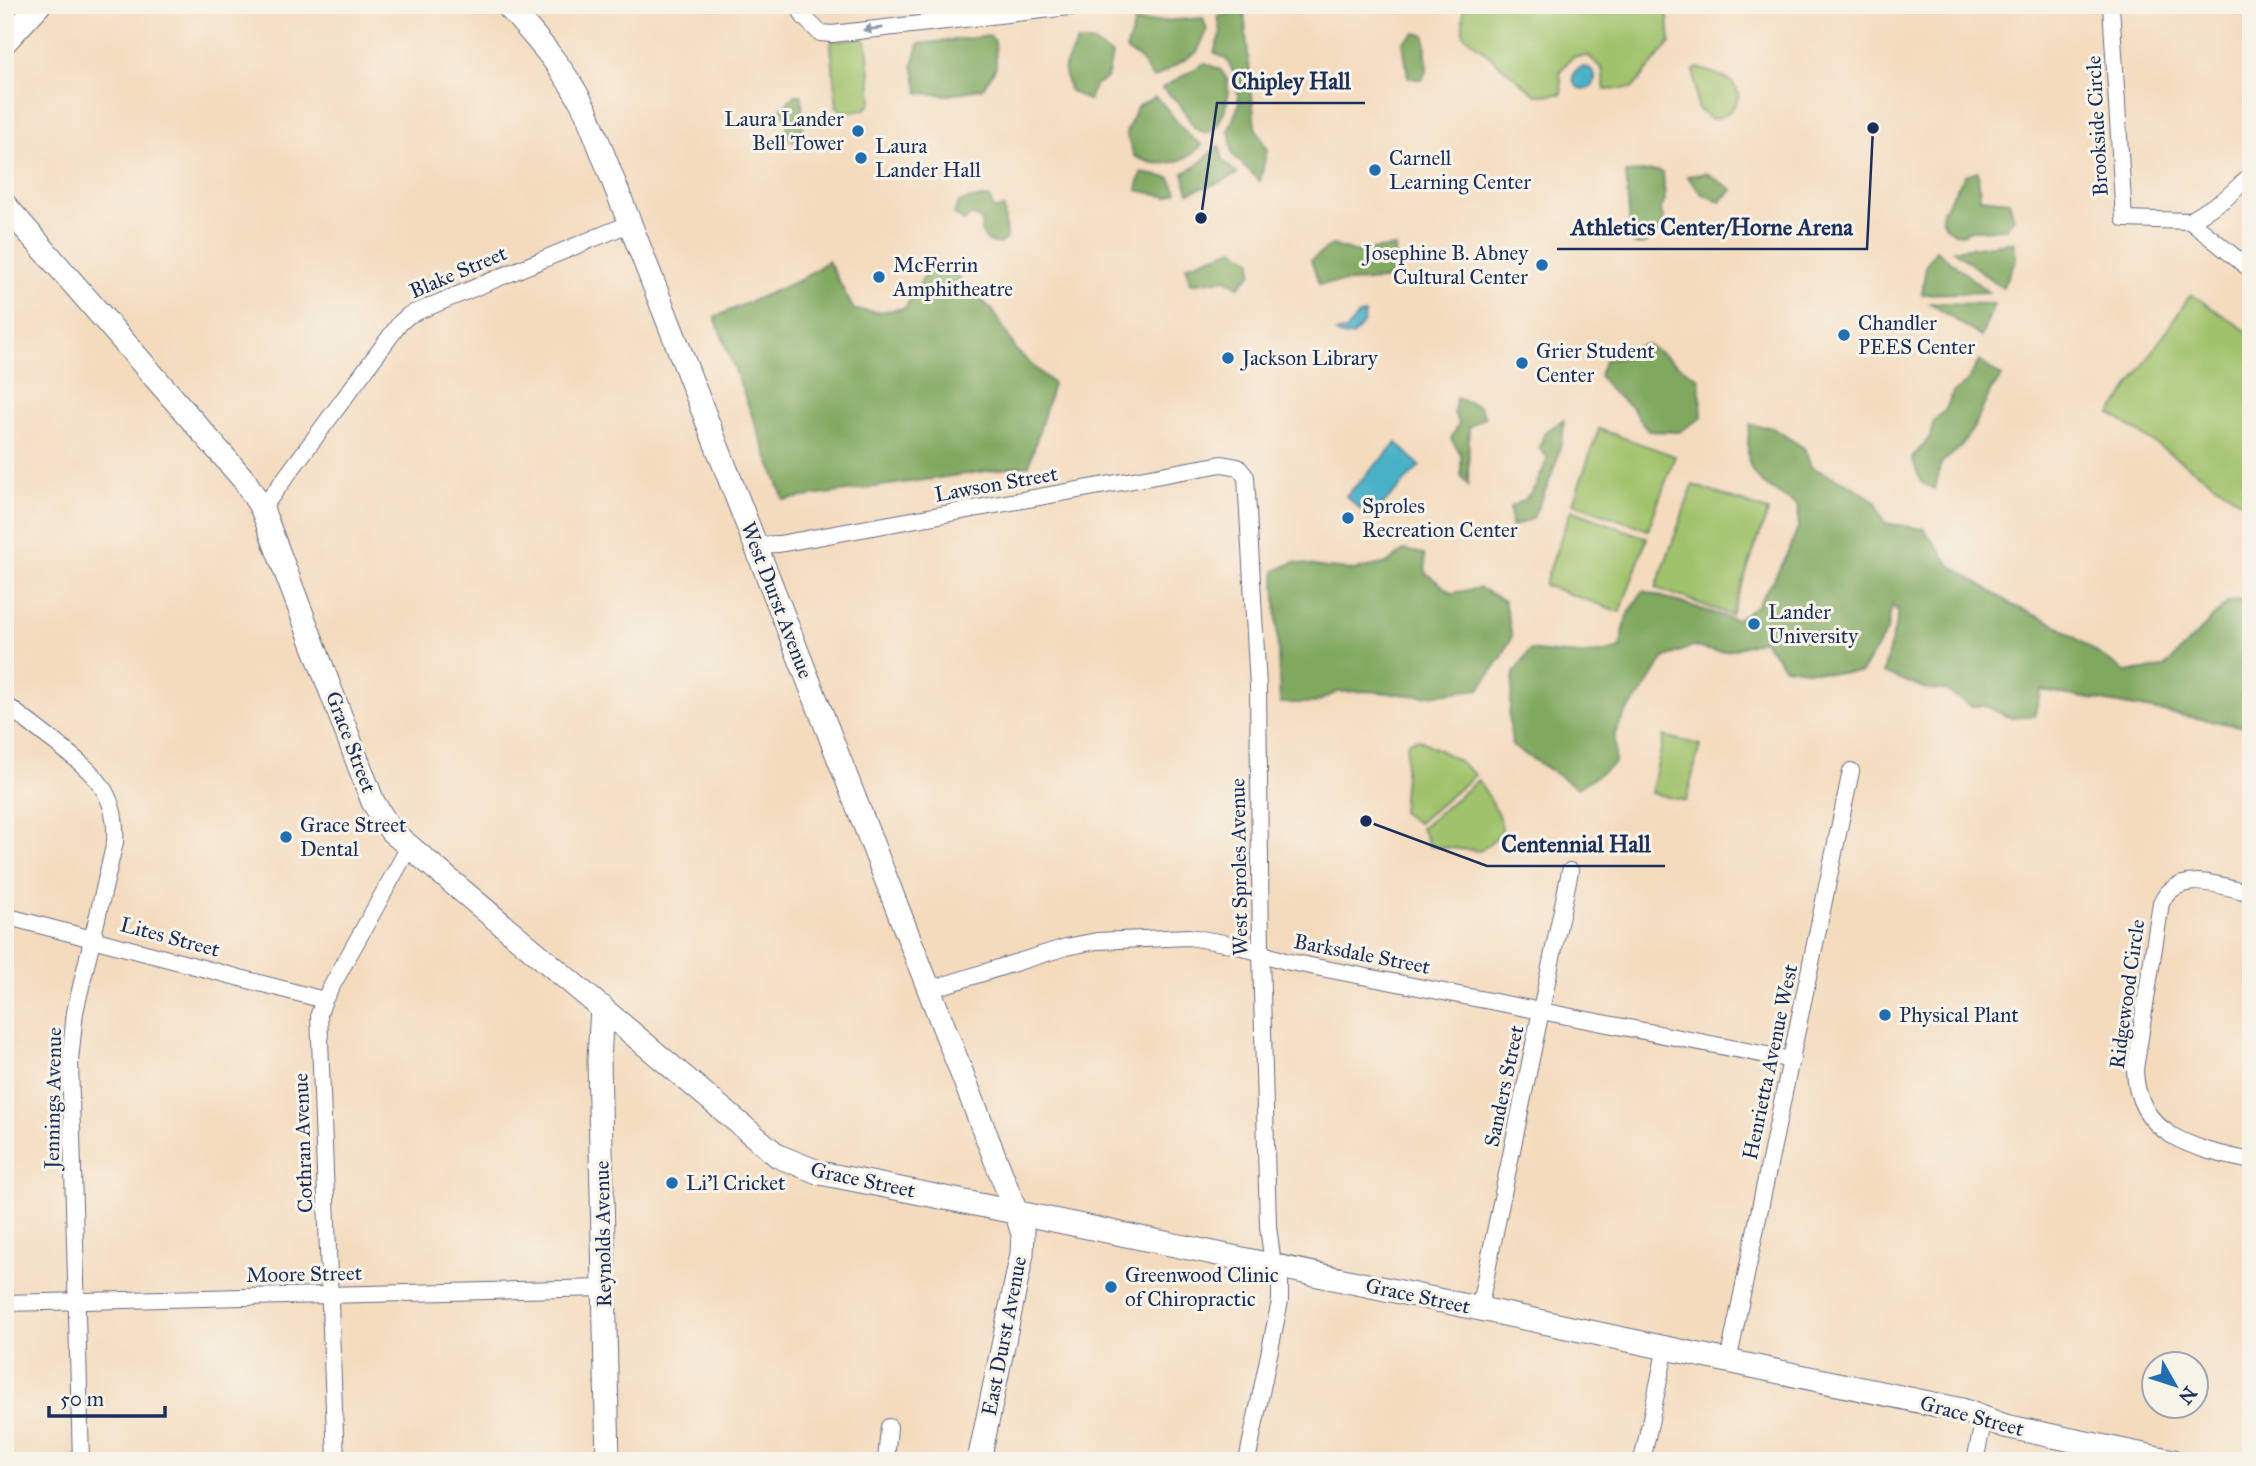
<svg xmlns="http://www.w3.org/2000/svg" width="2256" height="1466" font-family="'IM FELL Great Primer',serif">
	<rect width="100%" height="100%" fill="#f7f3e8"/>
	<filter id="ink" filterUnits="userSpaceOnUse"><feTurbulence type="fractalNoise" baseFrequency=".0143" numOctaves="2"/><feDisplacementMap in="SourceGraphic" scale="14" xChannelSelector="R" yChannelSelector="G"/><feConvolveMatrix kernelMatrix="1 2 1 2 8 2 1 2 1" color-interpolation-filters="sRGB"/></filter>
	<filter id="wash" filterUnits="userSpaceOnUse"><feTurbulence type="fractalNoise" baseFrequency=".00686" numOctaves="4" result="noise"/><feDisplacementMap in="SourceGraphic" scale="28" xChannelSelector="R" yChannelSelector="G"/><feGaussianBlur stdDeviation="1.57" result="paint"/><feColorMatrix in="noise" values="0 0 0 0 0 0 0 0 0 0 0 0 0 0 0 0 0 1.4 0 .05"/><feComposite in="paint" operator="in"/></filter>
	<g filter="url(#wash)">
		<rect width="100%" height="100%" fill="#f4dbbe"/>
		<path fill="#a0c26b" stroke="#5e7864" stroke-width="2" d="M1463 5H1667L1670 43 1633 88 1605 90 1602 69 1589 56 1572 57 1560 71 1562 94 1536 95 1463 34Z
			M862 37 867 44 872 99C869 113 856 111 844 112L837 107 831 46 832 41Z
			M1698 68C1709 72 1726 76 1734 85 1747 102 1725 119 1710 119L1697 108 1694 70Z
			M2191 294 2251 334V508L2111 414Z
			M1599 429 1675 456 1648 530 1573 503Z
			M1693 485 1768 511 1731 615 1656 588Z
			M1571 510 1647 538 1620 612 1544 585Z
			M1664 736 1700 745 1686 801 1651 793Z
			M1418 739 1458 760 1475 775 1418 823 1402 813 1407 746 1409 741Z
			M1478 780C1484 789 1506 822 1501 832 1498 839 1486 846 1480 851L1430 846 1421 828Z"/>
		<path fill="#80a85f" stroke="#4e6c5e" stroke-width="2" d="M1244 12 1255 127 1267 150 1260 181 1233 155 1229 130 1239 104 1236 77 1227 60 1214 52 1221 32 1218 16Z
			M1203 18 1207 31 1197 52 1153 79 1140 59 1126 50 1135 23Z
			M1415 33 1425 35 1427 70 1421 80 1408 77 1403 42Z
			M990 36 995 41 996 67 983 88 949 95 919 93 913 65 919 44Z
			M1077 42H1092L1112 55 1107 78 1095 85 1089 101 1069 90 1064 68Z
			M1205 63 1221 70 1228 81 1227 104 1217 127 1206 134 1194 127 1179 103 1162 88Z
			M796 95H802L803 139 795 141 787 137V122L781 108Z
			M1155 97C1173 111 1181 134 1202 145 1183 165 1159 169 1134 156L1126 133 1137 107Z
			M1219 145 1223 160 1237 174 1221 182 1189 192 1183 173 1195 167Z
			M1658 171 1663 173 1665 200 1661 209 1664 223 1659 232 1645 244 1634 245 1630 228 1626 173Z
			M1978 171 1980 198 2009 201 2014 218 2005 229 1971 230 1963 234 1954 233 1946 227 1942 219 1943 210 1965 175Z
			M1141 173 1170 178 1177 192 1168 197 1137 190Z
			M1707 173 1733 190 1720 201 1702 194 1687 176Z
			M990 198 993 209 1004 208 1006 239 999 244 987 241 981 231 982 221 972 215 964 221 954 214 958 203 970 199Z
			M2014 242 2016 259 2002 288 1953 250Z
			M1332 245 1353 252 1395 247 1396 268 1384 280 1319 284 1311 260Z
			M1234 249 1252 260V273L1239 286 1226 279 1190 284 1186 266Z
			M1936 250 1988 292 1922 294 1926 265Z
			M828 261 854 310 879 312 905 308 930 267 957 276 993 311 1017 351 1053 384 1029 465 784 500 715 317 802 279Z
			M1930 303 1994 304 1981 337Z
			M1646 344 1699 379 1702 417 1679 432 1648 431 1631 407 1612 392 1599 375 1605 360 1623 358 1630 349Z
			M1979 361 2002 377 1991 390 1974 427 1959 449 1941 463 1934 489 1921 482 1912 458 1930 437 1934 420 1945 411 1953 393 1967 382Z
			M1456 398 1479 406 1485 417 1469 427 1468 485 1461 475V454L1451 439 1459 423 1454 413Z
			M1564 420C1563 454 1547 488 1532 519L1511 527 1510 507C1533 499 1539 480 1548 458L1539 448 1545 432Z
			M1750 425 1771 427 1804 448 1811 467 1853 486 1876 502 1884 523 1924 529 1950 565 2014 606 2055 624 2125 672 2164 668 2228 602 2251 597V728L2041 690 2034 716 2011 718 1986 706H1971L1944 690 1926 689 1883 673 1899 613 1892 604 1887 631 1861 673H1829L1785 667 1763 640C1734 649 1724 657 1693 646L1664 658 1644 690 1626 712 1615 733V763L1578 788 1512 746 1509 716 1514 673 1530 650C1561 654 1590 658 1620 648L1627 616 1643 591 1736 620 1756 606 1771 584 1785 559 1798 528 1799 507C1759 479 1741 481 1750 425Z
			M1404 550 1424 554 1426 573 1452 593 1480 588 1504 601 1512 636 1502 657 1479 689 1421 696 1366 691 1337 692 1315 703H1280L1275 571 1294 562 1326 568 1354 570 1388 563Z"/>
		<path fill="#48b1c6" stroke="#327092" stroke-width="2" d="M1573 78a11 11 0 1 1 22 0a11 11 0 1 1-22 0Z
			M1365 314 1363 324 1353 336H1340L1336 332 1346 331 1358 315Z
			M1397 443 1420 466 1370 518 1346 496Z"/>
	</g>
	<g filter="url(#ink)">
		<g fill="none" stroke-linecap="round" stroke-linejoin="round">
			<g stroke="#676b80" stroke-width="18">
				<path id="street" d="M798 5 804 17 820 33 832 34 1087 5
					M2111 5 2124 219 2190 221 2226 198 2251 175
					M2190 221 2251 270
					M262 509 400 323 409 315 631 223
					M756 545 779 544 1222 464 1238 467 1246 477 1258 686 1261 953 1268 1226 1273 1265 1280 1282V1301L1247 1461
					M5 704C23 718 40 731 57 744 94 773 118 792 115 842L75 1012 70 1061 81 1461
					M2251 893C2221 886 2178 868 2161 903L2135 1069C2136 1137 2196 1149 2251 1161
					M5 916 324 1000
					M928 990 1066 947 1097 941 1189 937 1236 945 1285 961 1792 1060
					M5 1303 604 1288
					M1479 1309 1570 871
					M1728 1362 1851 771
					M336 1461 319 1014 324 1000 409 847
					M886 1461 889 1427
					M1642 1461 1666 1347
					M1975 1461 1984 1418"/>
			</g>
			<g stroke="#676b80" stroke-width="25">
				<path id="secondary" d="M507 5C537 38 566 71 586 111L1016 1212 1023 1234 1022 1254 979 1461
					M5 42 39 5
					M5 205 245 481 262 509 373 802 391 831 778 1156 820 1173C1201 1248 1581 1331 1962 1410L2005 1426 2173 1461
					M602 1007 599 1060 608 1461"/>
			</g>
			<use href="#street" stroke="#fff" stroke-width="16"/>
			<use href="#secondary" stroke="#fff" stroke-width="23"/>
		</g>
		<defs><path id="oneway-solid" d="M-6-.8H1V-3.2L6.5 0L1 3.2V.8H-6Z" transform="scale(1.75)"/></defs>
		<use fill="#8d97ae" href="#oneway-solid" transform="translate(873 29) rotate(174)"/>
	</g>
	<g fill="#1f6fb2" stroke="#f7f3e8" stroke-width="2.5">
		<circle cx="858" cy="131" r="7"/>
		<circle cx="861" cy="158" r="7"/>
		<circle cx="1375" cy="170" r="7"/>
		<circle cx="1542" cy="265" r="7"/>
		<circle cx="879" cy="277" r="7"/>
		<circle cx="1844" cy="335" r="7"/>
		<circle cx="1228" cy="358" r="7"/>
		<circle cx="1522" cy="363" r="7"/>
		<circle cx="1348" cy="518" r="7"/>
		<circle cx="1754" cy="624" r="7"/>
		<circle cx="286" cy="837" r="7"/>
		<circle cx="1885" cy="1015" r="7"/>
		<circle cx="672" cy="1183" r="7"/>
		<circle cx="1111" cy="1287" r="7"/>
	</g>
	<g text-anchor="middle" stroke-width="6" stroke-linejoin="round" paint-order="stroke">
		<g font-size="21" fill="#1b2f5e" stroke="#f7f3e8" text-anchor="start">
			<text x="844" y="126" text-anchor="end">Laura Lander<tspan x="844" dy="24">Bell Tower</tspan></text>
			<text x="875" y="153">Laura<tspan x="875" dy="24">Lander Hall</tspan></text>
			<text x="1389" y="165">Carnell<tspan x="1389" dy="24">Learning Center</tspan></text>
			<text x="1528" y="260" text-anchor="end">Josephine B. Abney<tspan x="1528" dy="24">Cultural Center</tspan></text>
			<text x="893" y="272">McFerrin<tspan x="893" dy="24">Amphitheatre</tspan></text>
			<text x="1858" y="330">Chandler<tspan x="1858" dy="24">PEES Center</tspan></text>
			<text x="1536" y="358">Grier Student<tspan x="1536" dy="24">Center</tspan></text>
			<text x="1242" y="365">Jackson Library</text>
			<text x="1362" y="513">Sproles<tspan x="1362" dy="24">Recreation Center</tspan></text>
			<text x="1768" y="619">Lander<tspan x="1768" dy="24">University</tspan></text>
			<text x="300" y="832">Grace Street<tspan x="300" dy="24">Dental</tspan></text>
			<text x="1899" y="1022">Physical Plant</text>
			<text x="686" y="1190">Li'l Cricket</text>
			<text x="1125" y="1282">Greenwood Clinic<tspan x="1125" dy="24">of Chiropractic</tspan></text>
		</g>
		<g font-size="21" fill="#1b2f5e" stroke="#f7f3e8">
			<text transform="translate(2097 126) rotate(-93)" y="7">Brookside Circle</text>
			<text transform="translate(458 272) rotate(-23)" y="7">Blake Street</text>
			<text transform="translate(996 484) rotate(-10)" y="7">Lawson Street</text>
			<text transform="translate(777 600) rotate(69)" y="7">West Durst Avenue</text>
			<text transform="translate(351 742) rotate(69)" y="7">Grace Street</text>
			<text transform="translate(1239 867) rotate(-91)" y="7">West Sproles Avenue</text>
			<text transform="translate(170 937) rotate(15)" y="7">Lites Street</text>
			<text transform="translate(1362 954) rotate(11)" y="7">Barksdale Street</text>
			<text transform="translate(2127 994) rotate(-82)" y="7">Ridgewood Circle</text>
			<text transform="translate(1770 1062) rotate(-78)" y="7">Henrietta Avenue West</text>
			<text transform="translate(1504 1086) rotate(-78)" y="7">Sanders Street</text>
			<text transform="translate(53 1098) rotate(-89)" y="7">Jennings Avenue</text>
			<text transform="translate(303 1143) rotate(-92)" y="7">Cothran Avenue</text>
			<text transform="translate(863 1180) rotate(12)" y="7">Grace Street</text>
			<text transform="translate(603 1234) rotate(-91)" y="7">Reynolds Avenue</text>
			<text transform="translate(304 1274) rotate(-1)" y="7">Moore Street</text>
			<text transform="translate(1418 1296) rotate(12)" y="7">Grace Street</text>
			<text transform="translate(1004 1336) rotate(-79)" y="7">East Durst Avenue</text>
			<text transform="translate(1972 1416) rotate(15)" y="7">Grace Street</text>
		</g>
	</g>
	<path fill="none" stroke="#1b2f5e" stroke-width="2.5" d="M1201 218L1217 103H1365M1873 128L1867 249H1557M1366 821L1487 866H1665"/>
	<g fill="#1b2f5e" stroke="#f7f3e8" stroke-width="2.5">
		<circle cx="1201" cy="218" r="7"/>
		<circle cx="1873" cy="128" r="7"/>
		<circle cx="1366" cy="821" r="7"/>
	</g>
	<g font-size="23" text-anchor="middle" font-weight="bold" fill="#1b2f5e" stroke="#f7f3e8" stroke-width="6" stroke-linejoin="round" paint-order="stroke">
		<text x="1291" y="89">Chipley Hall</text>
		<text x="1712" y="235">Athletics Center/Horne Arena</text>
		<text x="1576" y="852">Centennial Hall</text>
	</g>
	<rect width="2256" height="1466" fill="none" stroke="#f7f3e8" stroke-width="28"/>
	<g transform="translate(2175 1385) rotate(129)"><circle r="33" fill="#f7f3e8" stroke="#9fa5b1" stroke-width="2"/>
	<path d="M0-5L12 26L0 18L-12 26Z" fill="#1f6fb2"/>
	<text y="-10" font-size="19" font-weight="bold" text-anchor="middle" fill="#1b2f5e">N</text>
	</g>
	<path d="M49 1406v10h116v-10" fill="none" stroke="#1b2f5e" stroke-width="3.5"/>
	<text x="60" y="1406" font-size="21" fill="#1b2f5e" stroke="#f7f3e8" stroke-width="5" paint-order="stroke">50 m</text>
</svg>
